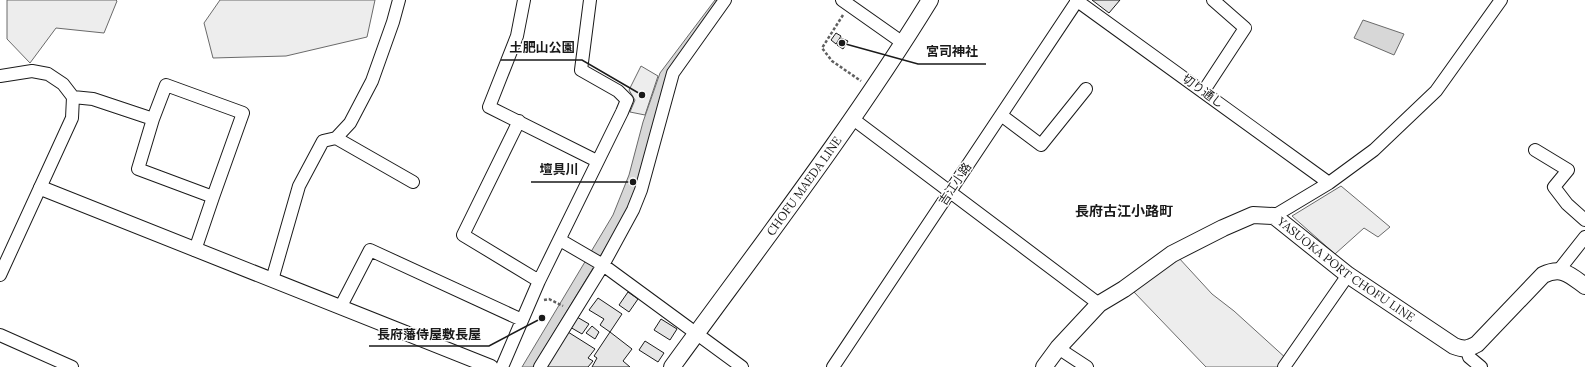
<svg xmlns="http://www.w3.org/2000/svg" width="1585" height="367" font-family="Lora,'Noto Sans JP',serif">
	<rect width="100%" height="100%" fill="#fff"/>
	<path fill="#ededed" stroke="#6a6a6a" d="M7 0H116L117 1 104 33 56 28 30 63 7 39Z
		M220 0H375L367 37 286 56 213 58 204 23Z
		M641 66 658 76 645 115 630 112 635 100 629 90Z
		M1341 186 1390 227 1378 237 1364 228 1335 254 1292 216Z
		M1178 257 1212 294 1234 311 1288 360 1284 367H1206L1133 291Z"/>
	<path fill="#d7d7d7" stroke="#6a6a6a" d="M715 0H721L676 60 637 189 627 212 533 367H522L613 215 629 175 643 122 660 73Z
		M1363 20 1404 34 1394 55 1354 38Z"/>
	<path fill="#e6e6e6" stroke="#1a1a1a" d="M1092 0H1120L1109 13Z
		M836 33 841 36 836 44 831 40Z
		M841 38 848 41 843 49 837 45Z
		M628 292 638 299 629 312 619 305Z
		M598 298 622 314 610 332 600 325 604 319 589 310Z
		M577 317 589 324 582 334 570 327Z
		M661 319 677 329 670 340 654 330Z
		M592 326 599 332 595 339 586 333Z
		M568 332 595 349 588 358 593 361 588 367H547Z
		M610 332 632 349 623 361 630 367H592L597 358 594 356Z
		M645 341 664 353 658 362 639 350Z"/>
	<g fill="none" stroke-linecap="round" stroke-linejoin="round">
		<g stroke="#1a1a1a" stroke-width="14">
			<path id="minor" d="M524 0 517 36 489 107 597 161
				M842 0 903 43
				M1076 0 1329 183
				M0 76 32 71 48 74 63 84 73 97 72 118 0 275
				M1203 92 1245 28 1213 0
				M73 97 93 99 153 119
				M1001 115 1041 145 1086 89
				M853 119 1099 304
				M519 121 463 235 539 281
				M336 138 413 182
				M1535 150 1568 170 1554 187 1567 204 1585 220
				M1274 216 1329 183 1374 150 1436 91 1501 0
				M560 240 603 265 742 367
				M195 250 213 197 243 113 166 85 153 119 138 169 213 197
				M1559 270 1585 237
				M272 280 299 186 323 141 336 138 350 123 372 81 393 22 399 0
				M341 306 370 250 522 320
				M0 335 72 367
				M1058 348 1087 367
				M1467 349 1469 357 1481 367
				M502 367 539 281 622 112 627 100 618 91 581 70 590 0
				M540 367 603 265 633 210 641 190 673 73 725 0
				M833 367 1077 1
				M1284 367 1348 275"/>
		</g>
		<g stroke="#1a1a1a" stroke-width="16">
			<path id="tertiary" d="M41 188 491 367"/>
		</g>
		<g stroke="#1a1a1a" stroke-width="18">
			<g id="secondary">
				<path id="s1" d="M672 367C760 246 852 127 930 0"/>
				<path id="s2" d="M1044 367 1058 348 1099 304 1124 289 1172 254 1223 228 1253 215 1274 216 1348 275 1454 346C1464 350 1468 349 1477 344L1543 275C1562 266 1570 275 1585 286"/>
			</g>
		</g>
		<path stroke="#5f5f5f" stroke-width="2.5" stroke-dasharray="3 2" stroke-linecap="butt" d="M843 15 822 48 832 61 861 81
			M544 300 549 299 563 306"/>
		<use href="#minor" stroke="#fff" stroke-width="12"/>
		<use href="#tertiary" stroke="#fff" stroke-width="14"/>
		<use href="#secondary" stroke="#fff" stroke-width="16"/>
	</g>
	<g text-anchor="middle" stroke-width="3" stroke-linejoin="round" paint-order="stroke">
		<g font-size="12" fill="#1a1a1a" stroke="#fff">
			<text transform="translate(1203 91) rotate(36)" y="4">切り通し</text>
			<text transform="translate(955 184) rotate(-56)" y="4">吉江小路</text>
			<text dy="4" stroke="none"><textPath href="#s1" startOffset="224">CHOFU MAEDA LINE</textPath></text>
			<text dy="4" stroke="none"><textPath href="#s2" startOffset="373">YASUOKA PORT CHOFU LINE</textPath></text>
		</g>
		<g font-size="14" font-weight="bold" fill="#1a1a1a" stroke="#fff">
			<text x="1124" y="216">長府古江小路町</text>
		</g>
	</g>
	<path fill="none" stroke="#1a1a1a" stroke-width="1.5" d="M642 95L582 60H501M842 43L918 64H986M633 182L586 182H531M542 318L489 346H369"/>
	<g fill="#1a1a1a" stroke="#fff" stroke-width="1.5">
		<circle cx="642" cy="95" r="4"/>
		<circle cx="842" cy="43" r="4"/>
		<circle cx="633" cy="182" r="4"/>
		<circle cx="542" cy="318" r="4"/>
	</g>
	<g font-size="13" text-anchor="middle" font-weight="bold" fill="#1a1a1a" stroke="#fff" stroke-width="3" stroke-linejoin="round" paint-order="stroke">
		<text x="542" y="52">土肥山公園</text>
		<text x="952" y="56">宮司神社</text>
		<text x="559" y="174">壇具川</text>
		<text x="429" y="339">長府藩侍屋敷長屋</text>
	</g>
</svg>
